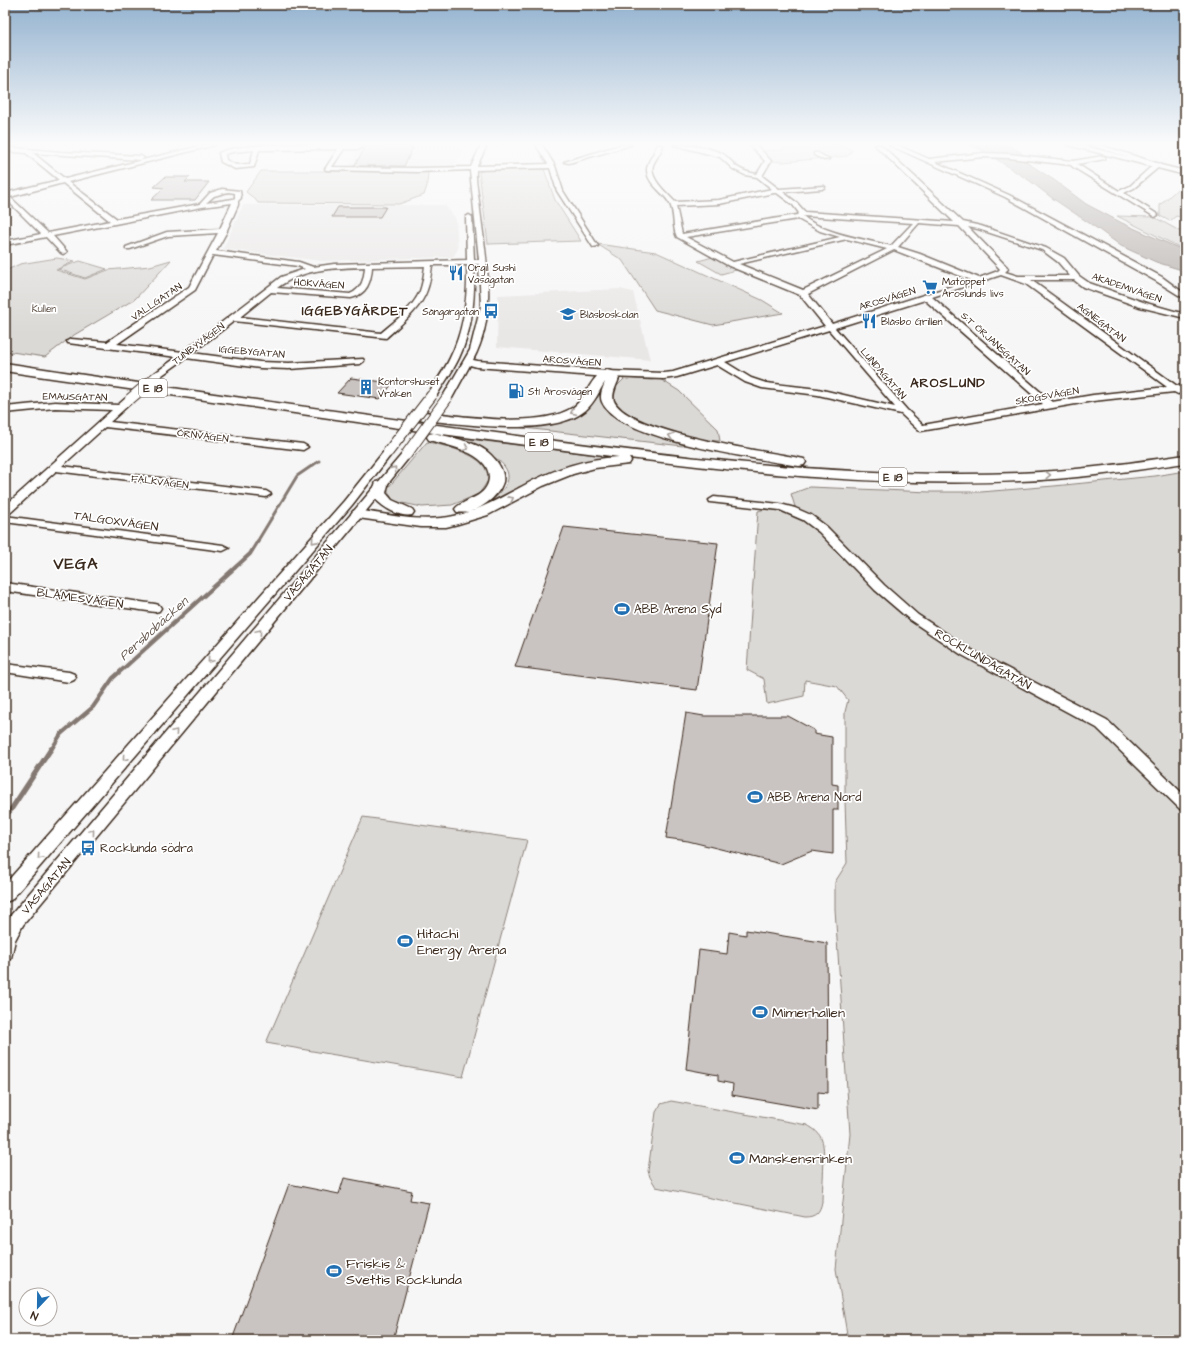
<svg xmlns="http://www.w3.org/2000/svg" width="1190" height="1345" font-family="'Architects Daughter',sans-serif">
	<rect width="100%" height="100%" fill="#f7f6f6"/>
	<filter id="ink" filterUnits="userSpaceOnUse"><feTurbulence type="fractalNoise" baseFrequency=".025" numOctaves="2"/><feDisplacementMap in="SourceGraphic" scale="8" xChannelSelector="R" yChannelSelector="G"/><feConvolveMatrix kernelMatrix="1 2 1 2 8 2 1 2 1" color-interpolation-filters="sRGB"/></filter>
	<g filter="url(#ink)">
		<path fill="#e9e7e6" d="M361 145H465L453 169H348Z
			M243 205H445L456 219 458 249 453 257 322 261 223 249Z
			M620 289 633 292 650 360 497 347 498 295Z"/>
		<path fill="#dbd9d6" stroke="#8b827a" d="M786 145H842L852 150 848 156 783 162 772 161 762 151 783 150Z
			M544 169 555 200 581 241 488 244 479 172 485 170Z
			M261 171H428L427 186 424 195 399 204 258 203 255 199 246 192Z
			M1184 183 1185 218 1176 216 1170 221 1160 216V205Z
			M1117 216 1154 217 1185 234V250Z
			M597 244 656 252 762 300 783 313 713 325 655 310 622 260Z
			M713 257 736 270 721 274 698 261Z
			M57 258 75 261 56 270 85 279 108 270 150 266 171 260 135 299 74 335 45 357 5 351V271L20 264Z
			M80 261 107 269 85 278 58 269Z
			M625 378 651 380 660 379 679 391 718 429 720 441 696 440 655 428 620 410 612 397 616 387Z
			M603 391 601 401 609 413 636 428 686 444 683 446 506 426C526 425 565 427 582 414 590 407 596 399 603 391Z
			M444 436 621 458 588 461 480 508C544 470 484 449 444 436Z
			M427 442C443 445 472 452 483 465 486 468 488 475 489 479L479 494 452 505 422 507 393 501 387 489Z
			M1185 471V1340H848L836 1269 850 1134 835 909V882L847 863 845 801V712L848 700 837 686 805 680 804 696 767 704 764 679 747 670 758 511 773 507 797 513 791 494 810 487 930 492H981L1054 486 1155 476Z
			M363 817 527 840 463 1077 266 1043Z
			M671 1101 807 1125C814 1129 820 1133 822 1141 826 1152 822 1188 822 1202 820 1212 816 1217 805 1217L656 1187 650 1177 648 1171 656 1112 661 1104Z"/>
		<path fill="#b4aeaa" stroke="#847972" d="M969 145H1009L1022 153 1023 160 1054 180 1086 204 1122 223 1185 251V271L1156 262 1121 246 1098 229 1052 198 1030 181 982 150Z"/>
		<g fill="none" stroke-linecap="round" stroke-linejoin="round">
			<path stroke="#847972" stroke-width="3" d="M257 542 297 476 319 461"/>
			<path stroke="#847972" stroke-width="4" d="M51 750 61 734 93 707 113 678 250 554 258 541"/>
			<path stroke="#847972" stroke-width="5" d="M5 815 10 811 51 749"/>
		</g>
		<path fill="#c9c3c1" stroke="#3b2a1e" d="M367 145H413L411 148H413L404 166H354Z
			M165 177H190L185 182H209L195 200H151L164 188 154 187Z
			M338 207H386L380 217H332Z
			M351 378 393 383 380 399 337 393Z
			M564 527 718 543 697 690 515 667Z
			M686 713 704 716H788L814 730V734L832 737V784L838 785V810H833V854L812 851 781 864 688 841 666 838Z
			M746 930 827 943 828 1093 818 1092V1110L732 1095 733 1084 718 1081V1075L686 1069 699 950 727 954 729 932 746 935Z
			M344 1178 412 1191 410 1200 429 1203 393 1340H232L289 1184 339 1194Z"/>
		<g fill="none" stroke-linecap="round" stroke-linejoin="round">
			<g stroke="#3b2a1e" stroke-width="3">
				<path id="minor" d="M204 145H215L68 182 117 219 200 204 210 193 222 189 240 191 241 198 238 201V205L227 230V231L216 251 299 262 313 267 334 264 467 260 466 217 469 215 472 217 474 260H479L470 170 417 172 326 170 325 169 338 149 259 150 254 167 235 169 221 162 219 153C237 141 338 145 364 145L360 149H344L332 167 417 168 471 167 481 145H487L477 166 548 164 536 145H542L555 166 563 191 598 246 593 247 557 191 550 168 476 170C475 182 479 197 480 210 486 259 498 314 473 360L478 361 607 371 664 373 673 372 825 326 800 295 729 266 677 237C672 227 675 214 670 204 664 192 648 185 647 171 646 162 655 154 657 145H663C661 153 656 158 653 165 649 179 667 193 675 202L719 200 772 189 757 177 745 175 733 169 720 157 674 145C689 145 710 147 723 154 728 157 732 163 737 167 743 171 750 173 757 174L765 161 750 145H756L771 161 762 176 779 189 824 186 825 187 822 189 783 192 797 203 805 212 954 222 875 145H881L963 222 981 226 1046 248 1064 258 1079 276 1089 283 1146 303 1185 314V318L1140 307 1083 287 1074 280H1031L1177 386 1185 385V391L1178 394 1174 392 1093 401 921 431 918 430 901 414 818 395 762 388 745 382 717 365 677 377 664 379 607 377 477 367 470 365 452 398 447 401 442 398 470 350 481 306 479 264H474C475 296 473 329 459 358 453 371 444 383 437 395L432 398 427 395C435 383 444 371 450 358 464 330 468 296 467 265H432C431 274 430 282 427 290 420 310 401 324 386 338L234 321 192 353 260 362 289 363 363 359 364 361 360 364 289 369 260 368 186 358 158 378 154 375 155 373 177 357 68 343 67 341 71 339 107 342 189 287 218 233 168 236 130 249H126V247L167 232 220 229 232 203 202 207 53 236 67 252 63 254 61 253 46 237 5 245V241L41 234 5 198V193L59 180 26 153 5 151V147L61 152 141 156 144 158 141 160 33 153 65 179ZM254 150 250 164 236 165 226 160 225 154 233 152ZM63 183 110 221 48 233 10 197ZM228 192 235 193V198L233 199 206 203 214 196ZM774 193H777L793 205 799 213 797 215 682 234 676 206 719 204ZM803 216 913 223 891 246C865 239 823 234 803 216ZM798 219 820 231 840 237 733 262 686 237ZM919 223 959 226 1000 269 998 271 979 278 920 254 898 247ZM968 227 978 229 1042 250 1058 262 1070 276H1018L1005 272 1008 269 1007 267ZM847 239 887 249 803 290 739 264ZM894 250 971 280 832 324 808 294ZM213 255 298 266 305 269 281 277 183 352 117 344 195 290ZM425 266C424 274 423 283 420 291 413 308 395 321 381 333L240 317 271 292 351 298C367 294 371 282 372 267ZM365 267C364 279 362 289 350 294L277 288C303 268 334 268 365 267ZM1001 275 1026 284 1167 387 1093 395 1052 402 932 297ZM925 300 1043 404 923 425 907 410 835 328ZM829 330 895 407 818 389 766 383 751 378 725 362Z
					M620 145H631L569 163 564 162Z
					M889 145H897L929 159 983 153 1009 154 1073 161 1103 156 1105 157V159L1077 164 1119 191 1130 186 1153 165 1090 145H1100L1160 164V166L1134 188 1124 193 1157 214 1158 215 1155 217 1073 167 1071 165 1009 158 983 157 935 162 1009 195 1162 277 1185 294V299L1156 281 1005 197Z
					M814 153H818L829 159 824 160 814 155Z
					M130 396 135 399 133 401 110 422 303 444 308 447 303 450 105 427 62 466 266 491 271 494 266 497 56 471 9 514 5 515V506L112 410 55 408 5 413V407L55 402 118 405 127 397Z
					M388 449 393 452 352 505 11 900 5 902V884L344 501 385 450Z
					M406 452 411 455 362 516 23 925 15 940 11 958 5 961V927L11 915 403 453Z
					M714 497 780 504 795 508 811 515 827 527 884 585 918 615 970 649 1107 720 1185 796V811L1180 809 1097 728 962 655 910 620 875 590 819 532 803 520 780 510 710 502 709 500Z
					M5 516 223 545 229 548 223 551 5 522Z
					M5 583 155 604 159 605 161 608 159 611 155 612 5 591Z
					M5 664 69 672 74 674 76 677 74 680 69 682 5 672Z"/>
			</g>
			<g stroke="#3b2a1e" stroke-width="3">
				<path id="major" d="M1068 145H1080L1185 171V175Z"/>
			</g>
			<g stroke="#3b2a1e" stroke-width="3">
				<path id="highway" d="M5 363C168 388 332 411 496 433 669 456 844 479 1019 473 1075 471 1130 463 1185 455V463C1130 471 1076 479 1020 481 889 487 759 474 629 458L631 461 629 464 595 468 573 474 543 486 488 515 458 524 446 527H421L358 518 353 517 351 514 353 511 358 510C389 515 423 523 454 516 478 511 500 498 521 487 552 470 584 458 619 457L434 433 24 374 5 371Z
					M607 370 611 371 619 378C617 385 611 394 614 401 629 433 764 451 799 458L804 459 806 462 804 465 799 466C760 459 618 440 602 402 599 395 603 388 605 382 599 391 595 402 586 410 553 438 465 424 424 420L419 419 418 416 419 413 424 412C463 416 538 429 572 408 587 399 590 375 607 370Z
					M434 433C452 438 477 441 491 455 498 462 505 472 503 482 498 499 473 516 457 512L455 509C459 503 474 499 481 493 486 489 489 483 489 477 489 453 447 445 429 440L427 437 429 434Z
					M381 481 386 482 388 485 386 493 392 500 412 509 414 512 412 515C399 518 377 505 372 493L376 482Z"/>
			</g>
			<use href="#minor" fill="#fff" fill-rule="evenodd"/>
			<use href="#major" fill="#fff" fill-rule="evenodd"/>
			<use href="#highway" fill="#fff" fill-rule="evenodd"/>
			<g stroke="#3b2a1e" stroke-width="10" stroke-linecap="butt">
				<path id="minor-bridge-far1" d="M155 378 158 375"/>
			</g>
			<g stroke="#3b2a1e" stroke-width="12" stroke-linecap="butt">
				<path id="minor-bridge" d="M130 399 156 377
					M388 452 432 395
					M406 455 447 398"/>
			</g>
			<use href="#minor-bridge-far1" stroke="#fff" stroke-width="8"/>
			<use href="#minor-bridge" stroke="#fff" stroke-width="10"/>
		</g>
		<defs><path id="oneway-chevron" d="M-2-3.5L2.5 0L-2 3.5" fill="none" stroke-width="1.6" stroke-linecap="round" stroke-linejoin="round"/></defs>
		<g stroke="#a79f9a">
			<use href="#oneway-chevron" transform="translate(573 412) rotate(154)"/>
			<use href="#oneway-chevron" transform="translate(671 436) rotate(-164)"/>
			<use href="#oneway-chevron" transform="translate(466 448) rotate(22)"/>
			<use href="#oneway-chevron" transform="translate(394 469) rotate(-51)"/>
			<use href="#oneway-chevron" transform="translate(1048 475) rotate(-2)"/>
			<use href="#oneway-chevron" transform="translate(511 499) rotate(-28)"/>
			<use href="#oneway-chevron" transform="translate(314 541) rotate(132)"/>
			<use href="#oneway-chevron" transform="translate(259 632) rotate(-50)"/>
			<use href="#oneway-chevron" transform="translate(210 660) rotate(131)"/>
			<use href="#oneway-chevron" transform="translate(175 732) rotate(-50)"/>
			<use href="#oneway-chevron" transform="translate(125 758) rotate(131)"/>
			<use href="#oneway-chevron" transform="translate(92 832) rotate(-50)"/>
			<use href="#oneway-chevron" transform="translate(40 857) rotate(131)"/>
		</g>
	</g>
	<linearGradient id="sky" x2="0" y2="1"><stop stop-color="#93b2cf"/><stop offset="0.43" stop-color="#fbfbfb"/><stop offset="1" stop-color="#fbfbfb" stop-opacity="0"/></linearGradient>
	<rect width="1190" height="334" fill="url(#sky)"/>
	<defs>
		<g id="restaurant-bare" transform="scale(1.2)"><path d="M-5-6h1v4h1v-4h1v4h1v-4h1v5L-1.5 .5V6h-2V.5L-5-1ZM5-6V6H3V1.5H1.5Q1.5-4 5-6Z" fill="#1f6fb2" stroke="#fff" stroke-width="2.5" paint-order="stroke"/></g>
		<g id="supermarket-bare" transform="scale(1.2)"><path d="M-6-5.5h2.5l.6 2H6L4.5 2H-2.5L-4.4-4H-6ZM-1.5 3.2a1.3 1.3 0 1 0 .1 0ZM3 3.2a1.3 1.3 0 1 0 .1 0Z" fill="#1f6fb2" stroke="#fff" stroke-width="2.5" paint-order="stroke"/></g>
		<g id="bus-bare" transform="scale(1.2)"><path d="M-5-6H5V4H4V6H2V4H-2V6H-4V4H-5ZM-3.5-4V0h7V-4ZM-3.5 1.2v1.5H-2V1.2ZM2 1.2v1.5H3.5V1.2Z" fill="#1f6fb2" stroke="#fff" stroke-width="2.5" paint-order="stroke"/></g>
		<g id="school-bare" transform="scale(1.2)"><path d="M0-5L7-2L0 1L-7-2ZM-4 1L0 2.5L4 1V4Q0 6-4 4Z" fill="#1f6fb2" stroke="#fff" stroke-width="2.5" paint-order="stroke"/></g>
		<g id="building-bare" transform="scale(1.2)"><path d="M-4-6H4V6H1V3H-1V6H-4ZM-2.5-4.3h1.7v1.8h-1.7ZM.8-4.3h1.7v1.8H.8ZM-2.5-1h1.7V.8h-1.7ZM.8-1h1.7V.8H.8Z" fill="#1f6fb2" stroke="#fff" stroke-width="2.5" paint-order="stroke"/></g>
		<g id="fuel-bare" transform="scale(1.2)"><path d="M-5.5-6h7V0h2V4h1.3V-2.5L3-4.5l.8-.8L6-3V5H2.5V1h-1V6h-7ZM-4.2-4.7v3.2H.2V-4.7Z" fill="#1f6fb2" stroke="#fff" stroke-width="2.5" paint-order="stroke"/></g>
		<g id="stadium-bare" transform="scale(1.2)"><path d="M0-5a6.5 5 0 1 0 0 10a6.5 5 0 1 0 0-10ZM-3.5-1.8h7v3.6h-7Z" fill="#1f6fb2" stroke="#fff" stroke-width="2.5" paint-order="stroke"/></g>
	</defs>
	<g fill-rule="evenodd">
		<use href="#restaurant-bare" x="456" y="273"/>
		<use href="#supermarket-bare" x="930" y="287"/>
		<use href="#bus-bare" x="491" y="311"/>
		<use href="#school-bare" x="568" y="314"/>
		<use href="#restaurant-bare" x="869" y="321"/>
		<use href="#building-bare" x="366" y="387"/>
		<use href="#fuel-bare" x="516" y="391"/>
		<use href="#stadium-bare" x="622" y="609"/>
		<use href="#stadium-bare" x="755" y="797"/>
		<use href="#bus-bare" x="88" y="848"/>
		<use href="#stadium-bare" x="405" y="941"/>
		<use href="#stadium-bare" x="760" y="1012"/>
		<use href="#stadium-bare" x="737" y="1158"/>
		<use href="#stadium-bare" x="334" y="1271"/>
	</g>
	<g text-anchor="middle" stroke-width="3.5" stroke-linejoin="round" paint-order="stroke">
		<g font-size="10" fill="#3b2a1e" stroke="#fff" text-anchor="start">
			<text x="468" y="271">Orgil Sushi<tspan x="468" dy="12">Vasagatan</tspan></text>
			<text x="942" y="285">Matöppet<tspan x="942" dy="12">Aroslunds livs</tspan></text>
			<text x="479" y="315" text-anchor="end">Sångargatan</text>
			<text x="580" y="318">Blåsboskolan</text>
			<text x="881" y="325">Blåsbo Grillen</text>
			<text x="378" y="385">Kontorshuset<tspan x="378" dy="12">Vråken</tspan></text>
			<text x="528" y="395">St1 Arosvägen</text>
		</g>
		<g font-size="10" fill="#3b2a1e" stroke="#fff">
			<text transform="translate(319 283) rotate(4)" y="4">HÖKVÄGEN</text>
			<text transform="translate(1127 287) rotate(19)" y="4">AKADEMIVÄGEN</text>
			<text transform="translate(887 298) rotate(-17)" y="4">AROSVÄGEN</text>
			<text transform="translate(156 301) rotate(-34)" y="4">VALLGATAN</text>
			<text transform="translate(1102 322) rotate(37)" y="4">AGNEGATAN</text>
			<text transform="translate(198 343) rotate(-37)" y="4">TUNBYVÄGEN</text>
			<text transform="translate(996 343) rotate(42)" y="4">S:T ÖRJANSGATAN</text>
			<text transform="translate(252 351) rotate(5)" y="4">IGGEBYGATAN</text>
			<text transform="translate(572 360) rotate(4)" y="4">AROSVÄGEN</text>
			<text transform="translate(884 373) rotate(49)" y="4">LUNDAGATAN</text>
			<text transform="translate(1047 395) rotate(-10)" y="4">SKOGSVÄGEN</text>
			<text transform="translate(75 396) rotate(1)" y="4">EMAUSGATAN</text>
			<text transform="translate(203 435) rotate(7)" y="4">ÖRNVÄGEN</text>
			<text transform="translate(160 481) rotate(7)" y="4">FALKVÄGEN</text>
		</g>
		<g font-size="10" fill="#63564c" stroke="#fff">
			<text x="44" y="312">Kullen</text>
		</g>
		<g fill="#fff" stroke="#766a62" stroke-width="1">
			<rect x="139" y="379" width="28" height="18" rx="3"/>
			<rect x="525" y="433" width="28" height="18" rx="3"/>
			<rect x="879" y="468" width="28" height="18" rx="3"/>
		</g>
		<g font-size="11" font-weight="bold" fill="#3b2a1e">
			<text x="153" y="392">E 18</text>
			<text x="539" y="446">E 18</text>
			<text x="893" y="481">E 18</text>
		</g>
		<g font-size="12" fill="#3b2a1e" stroke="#fff">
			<text transform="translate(116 521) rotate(8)" y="4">TALGOXVÄGEN</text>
			<text transform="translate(308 573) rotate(-50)" y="4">VASAGATAN</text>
			<text transform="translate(80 598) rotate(8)" y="4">BLÅMESVÄGEN</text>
			<text transform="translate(983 659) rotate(30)" y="4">ROCKLUNDAGATAN</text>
			<text transform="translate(46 886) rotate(-50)" y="4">VASAGATAN</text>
		</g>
		<g font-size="12" fill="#3b2a1e" stroke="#fff" text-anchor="start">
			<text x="634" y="613">ABB Arena Syd</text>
			<text x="767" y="801">ABB Arena Nord</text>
			<text x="100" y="852">Rocklunda södra</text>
		</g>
		<g font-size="13" font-weight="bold" letter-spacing="1" fill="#3b2a1e" stroke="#fff">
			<text x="355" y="315">IGGEBYGÄRDET</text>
			<text x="948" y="387">AROSLUND</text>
		</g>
		<g font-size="13" font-style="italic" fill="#65584f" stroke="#fff">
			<text transform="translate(153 628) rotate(-42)" y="5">Persbobäcken</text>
		</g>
		<g font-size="14" fill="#3b2a1e" stroke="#fff" text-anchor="start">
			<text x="417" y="938">Hitachi<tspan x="417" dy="16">Energy Arena</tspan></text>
			<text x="772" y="1017">Mimerhallen</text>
			<text x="749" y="1163">Månskensrinken</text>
			<text x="346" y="1268">Friskis &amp;<tspan x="346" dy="16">Svettis Rocklunda</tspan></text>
		</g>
		<g font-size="16" font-weight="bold" letter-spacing="1" fill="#3b2a1e" stroke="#fff">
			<text x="76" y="569">VEGA</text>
		</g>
	</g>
	<rect width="1190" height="1345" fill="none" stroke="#fff" stroke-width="20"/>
	<rect x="10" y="10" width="1170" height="1325" fill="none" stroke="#3b2a1e" stroke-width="1.5" filter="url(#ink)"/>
	<g transform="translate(38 1307) rotate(202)"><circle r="19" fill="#ffffff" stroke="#b1aaa5"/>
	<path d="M0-3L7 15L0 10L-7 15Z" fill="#1f6fb2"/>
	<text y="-6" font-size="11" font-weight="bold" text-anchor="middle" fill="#3b2a1e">N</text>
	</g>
</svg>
